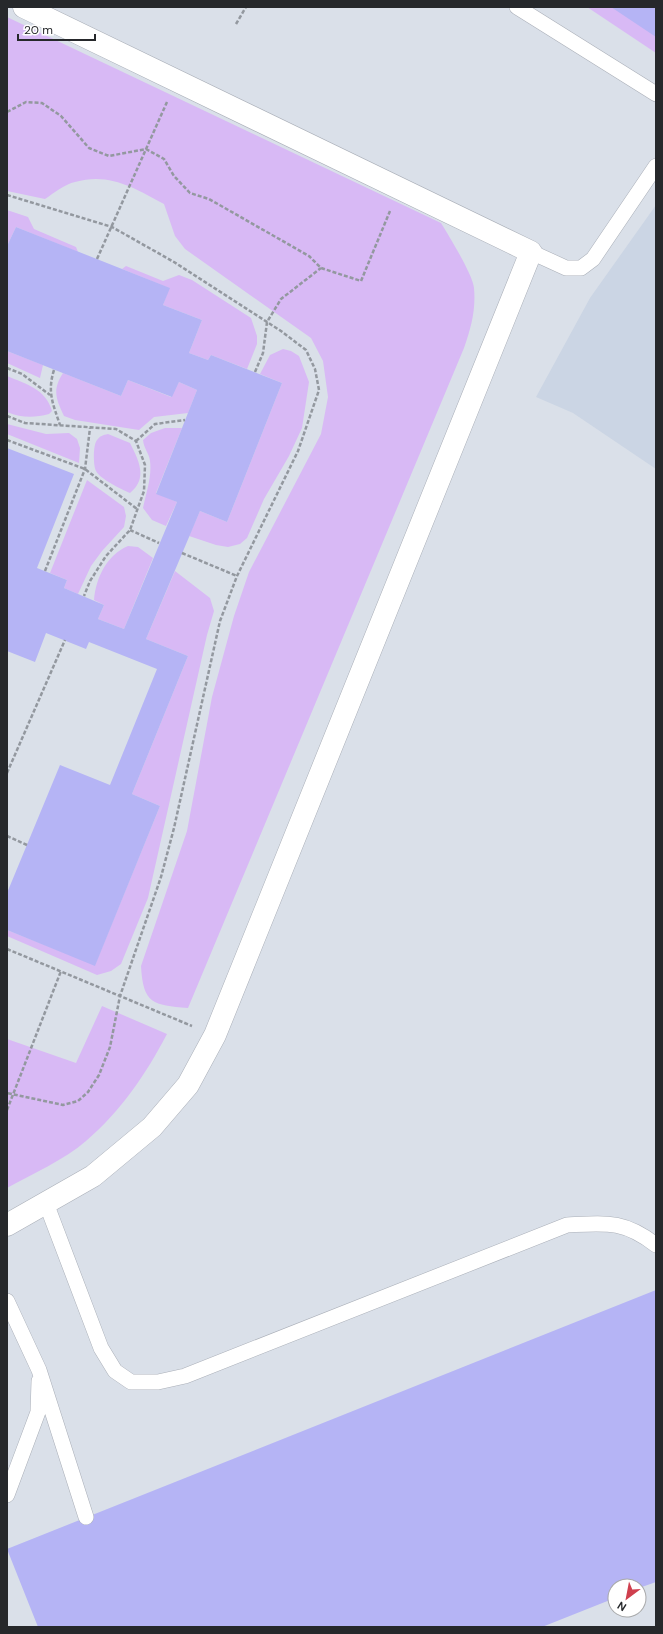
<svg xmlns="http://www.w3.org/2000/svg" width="663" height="1634" font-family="'DM Sans',sans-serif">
	<rect width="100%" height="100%" fill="#dae0e9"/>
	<path fill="#cbd5e4" d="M656 205V469L573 413 536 397 590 298Z"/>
	<path fill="#d8b9f5" d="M587 7H656V53Z
		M7 17 441 223C449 236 473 275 474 288 476 310 471 328 464 348L188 1008C153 1005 143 1004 141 966L187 831 212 697 234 616 249 572 321 434 328 397 323 361 311 338 185 249 175 236 164 204C135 188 109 172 75 182 65 184 54 193 45 199L7 191Z
		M7 210 28 217 34 229 76 247 78 252 16 227 7 246Z
		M126 266 163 281 179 275 192 280 251 318 257 336V344L247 369 211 355 208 360 189 353 202 320 163 305 169 288 122 269Z
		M283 349 291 351 299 356 309 382 302 428 289 456 264 499 247 538 240 544 228 547 216 545 189 536 200 511 227 522 282 383 260 374 270 355Z
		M7 351 43 365 40 378 7 363Z
		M63 373 121 396 128 380 171 397 179 382 197 390 188 413 154 417 139 430 75 420 64 416C56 399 52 390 63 373Z
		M7 376C26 384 46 389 52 411L49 414C34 418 22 418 7 412Z
		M7 424 46 434 69 433 77 439 80 448 79 463 7 434Z
		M165 428H182L156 493 177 502 166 526 152 520 143 508C146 493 152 477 150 461 149 453 144 449 143 440L151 433Z
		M108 434 130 443C139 461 148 478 130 493 121 489 100 479 96 471 93 465 93 445 97 440 100 436 103 435 108 434Z
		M87 480 124 507 126 516 124 527 102 551 91 566 78 594 64 588 67 580 50 573Z
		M128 546 138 547 153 558 124 629 98 619 104 605 94 600C96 577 107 555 128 546Z
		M175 571 210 598 214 611 207 635 148 898 121 964 111 971 97 975 7 936V930L95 965 160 806 132 794 188 656 146 639Z
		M102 1006 167 1034C146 1074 121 1111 86 1141 64 1160 32 1174 7 1188V1039L76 1063Z"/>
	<path fill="#b5b4f5" d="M611 7H656V37Z
		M16 227 170 288 163 305 202 320 189 353 208 360 211 355 282 383 227 522 200 511 146 639 188 656 132 794 160 806 95 966 7 930V893L60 765 110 785 157 669 89 642 86 649 46 633 35 662 7 651V448L74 474 37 568 67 580 64 588 104 605 98 619 124 629 177 502 156 494 197 390 179 382 172 397 128 380 121 396 7 351V246Z
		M656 1290V1582L639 1588V1586H615V1598L542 1627H38L7 1549Z"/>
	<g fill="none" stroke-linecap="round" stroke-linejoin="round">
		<g stroke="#aaafb8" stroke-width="16">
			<path id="service" d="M517 7 656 94
				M531 252 566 268H581L593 259 656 166
				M46 1203 101 1348 115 1371 131 1382H158L185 1376 567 1225C606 1223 624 1220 656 1245
				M7 1301 39 1370 86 1517
				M7 1495 38 1412 39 1381"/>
		</g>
		<g stroke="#aaafb8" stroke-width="23">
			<path id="tertiary" d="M7 1225 93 1176 152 1127 188 1085 215 1035 531 252 24 7"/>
		</g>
		<path stroke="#93989f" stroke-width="2.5" stroke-dasharray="4 2" stroke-linecap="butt" d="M236 24 246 7
			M7 112 26 102 42 103 61 116 89 148 109 156 146 149 164 159 174 176 190 193 209 199 309 256 321 268 361 281 390 211
			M7 195 112 227 174 262 281 331 306 350 315 369 319 390 298 451 237 576 220 621 174 828 161 877 120 996 110 1047 99 1075 88 1092 78 1101 63 1105 7 1093
			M97 259 167 102
			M7 368 22 374 50 395
			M54 370C47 392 53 404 60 425
			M255 372 263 353 267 322 281 299 321 268
			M7 416 25 423 116 429 136 441 145 465 144 491 130 530 106 556 90 581 84 596
			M7 440 85 469 137 509
			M136 441 155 424 185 420
			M130 530 159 543
			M182 553 237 576
			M45 571 85 469 90 428
			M7 773 65 640
			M7 836 27 845
			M7 949 192 1026
			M7 1110 61 971"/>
		<use href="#service" stroke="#fff" stroke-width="15"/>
		<use href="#tertiary" stroke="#fff" stroke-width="22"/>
	</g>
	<rect width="663" height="1634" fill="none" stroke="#26282b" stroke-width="16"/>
	<g transform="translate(627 1598) rotate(212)"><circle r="19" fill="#ffffff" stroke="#a8a9aa"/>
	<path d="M0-3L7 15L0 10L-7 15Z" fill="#cf3f4e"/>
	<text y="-6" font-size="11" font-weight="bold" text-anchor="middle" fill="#26282b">N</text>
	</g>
	<path d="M18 34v6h77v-6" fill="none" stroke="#26282b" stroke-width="2"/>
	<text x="24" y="34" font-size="12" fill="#26282b" stroke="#ffffff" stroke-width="3" paint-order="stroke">20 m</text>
</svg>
